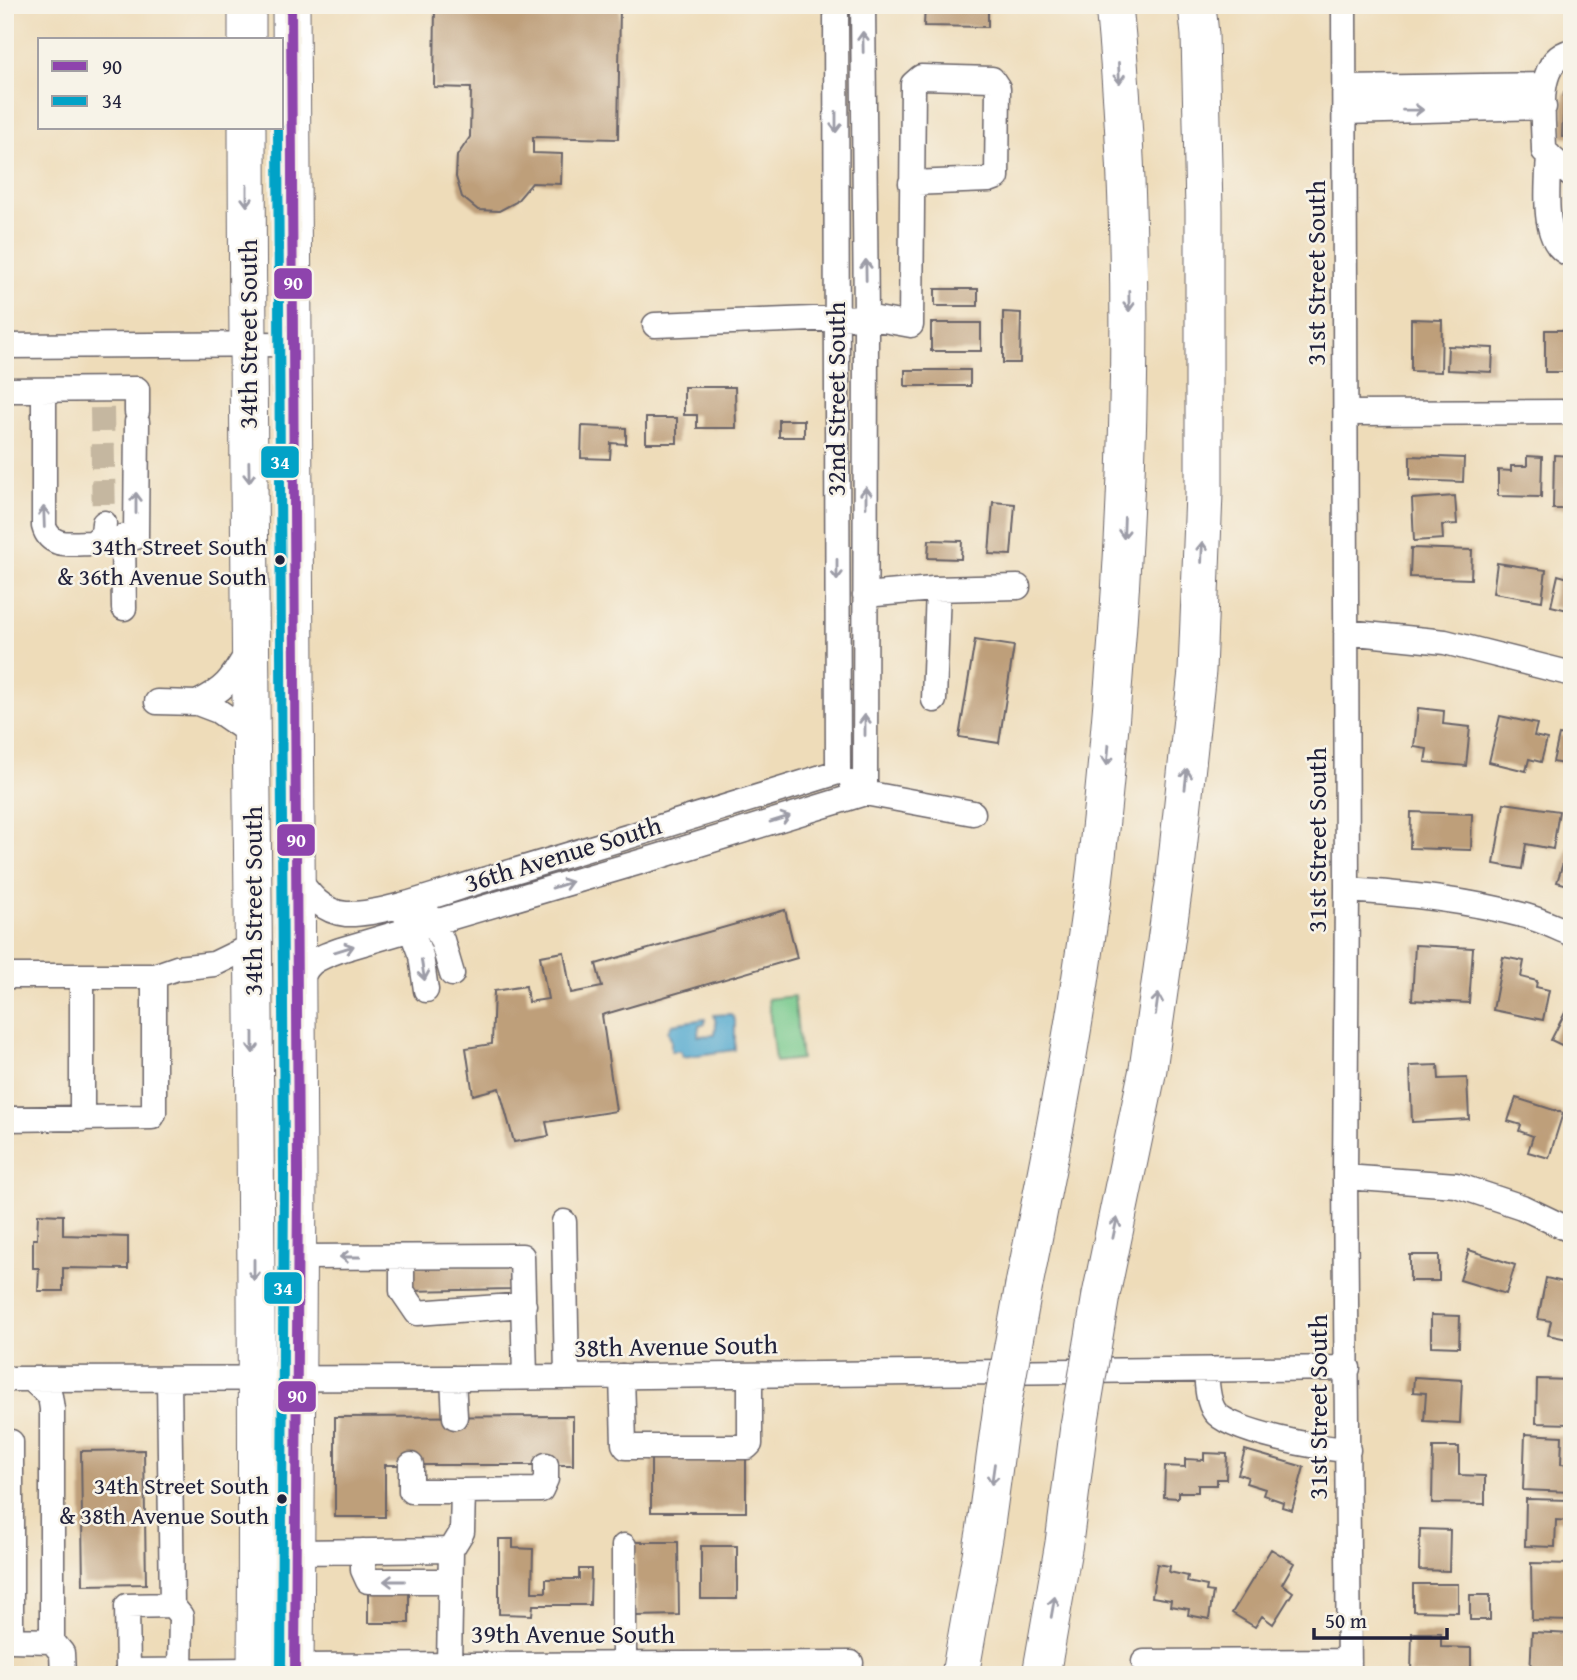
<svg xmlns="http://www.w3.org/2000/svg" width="1577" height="1680" font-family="'Gentium Book Plus',serif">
	<rect width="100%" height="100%" fill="#f7f3e8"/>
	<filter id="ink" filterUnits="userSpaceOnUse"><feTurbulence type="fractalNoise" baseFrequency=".0143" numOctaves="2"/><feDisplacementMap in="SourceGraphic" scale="14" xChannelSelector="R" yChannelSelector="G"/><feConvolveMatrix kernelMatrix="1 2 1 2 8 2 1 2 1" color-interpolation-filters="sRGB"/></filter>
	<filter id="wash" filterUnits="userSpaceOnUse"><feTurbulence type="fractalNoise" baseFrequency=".00686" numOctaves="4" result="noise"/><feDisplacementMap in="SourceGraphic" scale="28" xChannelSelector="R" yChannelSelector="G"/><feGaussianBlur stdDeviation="1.57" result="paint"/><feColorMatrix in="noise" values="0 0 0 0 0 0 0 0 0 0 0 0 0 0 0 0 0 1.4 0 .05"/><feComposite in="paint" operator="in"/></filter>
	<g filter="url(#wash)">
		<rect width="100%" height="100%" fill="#eedcb9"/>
		<path fill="#74c88b" stroke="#4b7563" stroke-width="2" d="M794 996 801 1059 775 1062 768 999Z"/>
		<path fill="#52a9cf" stroke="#3a6685" stroke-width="2" d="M731 1014 735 1020V1050L683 1057 680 1051H671V1040L668 1031 672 1024 705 1019V1024L699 1026 698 1036 715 1035 716 1024 714 1015Z"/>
		<g id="blocks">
			<path fill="#be9f7a" d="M435 5H620L618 139 533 137V153L562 154 561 184 532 183 516 202 499 211 478 210 462 197 456 177 457 156 470 137 471 88 434 87Z
				M925 5H988V27L924 26Z
				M1564 93H1572V137H1562Z
				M935 289H978V306H935Z
				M1003 312 1021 313 1020 363H1003Z
				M1411 319 1442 320 1441 372 1411 371Z
				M931 323H981V351H931Z
				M1545 330H1572V372H1545Z
				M1448 346 1493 348 1492 372 1447 370Z
				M905 370H970V386H905Z
				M684 387H735L736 428H697V415H684Z
				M646 418H677V443H646Z
				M779 420H804V437H779Z
				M582 426 626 428V444L611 443 610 459 581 458Z
				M1554 455 1572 456V509H1553Z
				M1410 456 1464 458 1463 482 1410 480Z
				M1527 456 1542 457 1541 497 1498 496V470L1511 471V466H1527Z
				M1455 496 1457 524 1442 525 1443 539 1414 541 1412 499Z
				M993 502 1015 504 1011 555 989 554Z
				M929 540 962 541 961 559 928 558Z
				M1411 548 1472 550 1471 579 1410 577Z
				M1497 563 1546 570 1542 601 1493 593Z
				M1558 575 1572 579V611L1551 606Z
				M975 640 1014 646 999 743 959 737Z
				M1418 708 1444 711 1443 724 1470 727 1466 766 1425 762 1427 749 1414 747Z
				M1500 716 1537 724 1534 736 1547 739 1541 762 1529 759 1526 771 1489 762Z
				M1559 735 1572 737 1570 751 1572 780 1565 779 1568 765 1553 762Z
				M1504 803 1559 811 1553 849 1526 844 1522 869 1494 864Z
				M1411 812 1472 814 1471 850 1410 848Z
				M1571 838H1572V886L1557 882Z
				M785 910 797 958 602 1015 616 1111 546 1122 549 1136 514 1142 499 1088 473 1095 466 1048 492 1044 494 991 526 986 528 1002 548 999 540 956 564 952 571 993 602 987 596 964Z
				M1415 945 1473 948 1469 1003 1412 1000Z
				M1503 957 1524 961 1521 977 1537 981 1536 987 1549 990 1543 1020 1493 1010Z
				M1572 999V1050L1551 1040Z
				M1438 1065 1439 1079 1467 1078 1469 1119 1412 1122 1410 1066Z
				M1516 1098 1563 1113 1549 1158 1528 1152 1533 1136 1519 1131 1521 1125 1508 1121Z
				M5 1180H11L10 1225H5Z
				M38 1214 63 1215V1235L128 1237V1269L63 1268V1291H38L39 1268H33V1239H37Z
				M1469 1250 1515 1265 1506 1294 1460 1280Z
				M1410 1255H1439V1281H1410Z
				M511 1265 512 1289 407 1291V1266Z
				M1546 1278 1572 1284V1340L1548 1335 1551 1321 1538 1319Z
				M1431 1315 1460 1316 1459 1347 1431 1346Z
				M1414 1377 1462 1380 1460 1423 1424 1421 1426 1393 1413 1392Z
				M1537 1379 1572 1380V1424L1536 1423Z
				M573 1416V1465H385V1517H335V1417Z
				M1525 1434 1562 1436 1561 1464 1572 1465 1571 1492 1523 1490Z
				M1433 1447H1459V1475L1485 1476V1504L1432 1503Z
				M144 1450 146 1584 83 1585 81 1451Z
				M1245 1450 1304 1467 1292 1510 1282 1507 1283 1502 1263 1495 1265 1489 1246 1483 1248 1477 1238 1474Z
				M1204 1453 1227 1454 1226 1479H1217V1485H1198V1492H1178V1498L1164 1497 1165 1466 1185 1467V1459L1204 1460Z
				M651 1454H746V1512H651Z
				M1526 1499 1571 1500V1521L1556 1520 1555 1547 1525 1546Z
				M1420 1529 1450 1530 1449 1571 1419 1570Z
				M499 1539H513V1548L533 1549 532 1592H546V1579H579V1569H591L590 1605H533L532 1615 499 1614Z
				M635 1542H678L679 1615 636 1616Z
				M701 1546H737V1599H701Z
				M1271 1549 1294 1563 1282 1584 1293 1592 1273 1624 1262 1616 1255 1627 1232 1613Z
				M1531 1563 1572 1564V1621L1532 1620Z
				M1157 1564 1170 1566 1169 1572 1188 1576 1187 1582 1207 1586 1206 1591 1213 1592 1209 1619 1188 1615 1189 1609 1170 1606 1171 1600 1152 1597Z
				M1413 1584H1458V1612L1413 1611Z
				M368 1592H409V1623H368Z
				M1470 1595H1490V1620H1470Z
				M1532 1632 1572 1634V1675H1530Z
				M1412 1633H1441V1647L1471 1648V1675H1411Z"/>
		</g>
	</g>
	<g filter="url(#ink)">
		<use href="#blocks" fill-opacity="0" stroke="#696367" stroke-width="2"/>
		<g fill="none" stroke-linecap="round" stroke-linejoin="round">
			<path stroke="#c5b7a0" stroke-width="24" stroke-dasharray="24 12" stroke-linecap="butt" d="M102 408 104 523"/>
			<g stroke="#696367" stroke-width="27">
				<path id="minor" d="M836 5 838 772
					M863 5 866 317 865 793
					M1344 5 1347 890 1345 1177 1349 1675
					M1572 51C1533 60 1544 120 1544 151L1572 176
					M1344 88 1544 85
					M1344 112 1544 107
					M1549 155C1548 183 1539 245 1572 255
					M655 325 866 317 911 325 913 84 921 77 992 79 998 88 997 177 989 180 911 183
					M5 346 292 344
					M5 390 137 389V412
					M44 390V526C50 549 73 543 93 543L103 534 104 523
					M1346 413 1572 412
					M865 595 933 589 1018 587
					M124 608 123 537H136L137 422
					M1346 632 1445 642 1572 674
					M934 700 938 589
					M157 702 197 703 218 711 253 735
					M197 703C228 688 232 678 249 650
					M852 783 865 793 973 813
					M297 877C309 895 323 912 346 914 379 916 447 891 480 881 600 846 719 809 838 772
					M1347 890C1408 894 1467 900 1526 916 1541 920 1557 928 1572 934
					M426 910 442 940 452 974
					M405 914 421 956 426 990
					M5 976H154L177 968 214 964 253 945
					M298 988C306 962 315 959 340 950L657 857 865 793
					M5 1119 152 1117 154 1113V976
					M82 1119V976
					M1345 1177 1456 1185 1522 1207 1572 1231
					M564 1222 567 1377
					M297 1257 522 1256 525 1377
					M402 1257V1291L417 1313 524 1305
					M1206 1370C1207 1383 1207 1401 1215 1412 1230 1432 1322 1449 1348 1450
					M622 1376 624 1444 626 1447H747L750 1444V1375
					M453 1378 455 1417
					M5 1379 467 1378 1348 1368
					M31 1379 50 1396 52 1409V1641
					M169 1379 172 1605
					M5 1442H11V1640L52 1641 62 1653 63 1675
					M411 1465V1491H463
					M624 1546V1664
					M363 1551V1570L368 1581H450
					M296 1552 451 1550
					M1144 1662 1349 1661
					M449 1665 451 1550 462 1532 463 1491 541 1490 546 1479V1465
					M295 1666 851 1663
					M128 1671 256 1670
					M125 1675 128 1671 127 1606 172 1605 181 1616 180 1671"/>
			</g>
			<g stroke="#696367" stroke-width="39">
				<path id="highway" d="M247 5V40
					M291 5 298 1175 295 1675
					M247 128C248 643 259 1159 256 1675
					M1024 1285C1047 1170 1070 1056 1086 941 1099 854 1107 765 1114 677 1132 454 1136 229 1114 5
					M1101 1295 1148 1069 1175 878 1197 671 1204 493V210L1200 35 1197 5
					M960 1675 985 1532 1002 1407
					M1041 1675 1064 1543 1079 1426"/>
			</g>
			<use href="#minor" stroke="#fff" stroke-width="24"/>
			<use href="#highway" stroke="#fff" stroke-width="37"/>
			<g stroke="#696367" stroke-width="39" stroke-linecap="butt">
				<path id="highway-bridge" d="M1002 1407 1024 1285
					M1079 1426 1101 1295"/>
			</g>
			<use href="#highway-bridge" stroke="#fff" stroke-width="37"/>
			<g stroke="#f7f3e8" stroke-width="16">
				<path id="bus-1" d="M291 5 298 1175 295 1675"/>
			</g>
			<g stroke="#f7f3e8" stroke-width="16">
				<path id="bus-2" d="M278 128 284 1175 281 1675"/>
			</g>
			<use href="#bus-1" stroke="#8e44ad" stroke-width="10"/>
			<use href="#bus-2" stroke="#02a2c7" stroke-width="10"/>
		</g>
		<defs><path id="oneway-shaft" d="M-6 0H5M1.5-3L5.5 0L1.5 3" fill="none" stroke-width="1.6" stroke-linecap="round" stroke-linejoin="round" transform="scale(1.75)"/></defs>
		<g stroke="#9c9ca7">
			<use href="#oneway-shaft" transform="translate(863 42) rotate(-91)"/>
			<use href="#oneway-shaft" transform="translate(1119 73) rotate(87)"/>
			<use href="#oneway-shaft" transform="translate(1413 110) rotate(-1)"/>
			<use href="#oneway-shaft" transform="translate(836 122) rotate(90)"/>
			<use href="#oneway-shaft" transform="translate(247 196) rotate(90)"/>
			<use href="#oneway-shaft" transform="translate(866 270) rotate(-91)"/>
			<use href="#oneway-shaft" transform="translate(1129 301) rotate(89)"/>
			<use href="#oneway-shaft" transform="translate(249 472) rotate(89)"/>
			<use href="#oneway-shaft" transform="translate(866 497) rotate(-90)"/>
			<use href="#oneway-shaft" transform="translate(136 503) rotate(-90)"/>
			<use href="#oneway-shaft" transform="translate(44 517) rotate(-92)"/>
			<use href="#oneway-shaft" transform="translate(1124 528) rotate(92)"/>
			<use href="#oneway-shaft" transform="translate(1202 552) rotate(-88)"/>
			<use href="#oneway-shaft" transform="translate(837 570) rotate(90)"/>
			<use href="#oneway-shaft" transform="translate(865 725) rotate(-90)"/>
			<use href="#oneway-shaft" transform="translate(1108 755) rotate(95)"/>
			<use href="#oneway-shaft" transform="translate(1186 779) rotate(-84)"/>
			<use href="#oneway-shaft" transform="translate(780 819) rotate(-17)"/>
			<use href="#oneway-shaft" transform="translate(562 885) rotate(-17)"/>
			<use href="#oneway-shaft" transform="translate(344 949) rotate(-17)"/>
			<use href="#oneway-shaft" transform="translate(423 970) rotate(81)"/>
			<use href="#oneway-shaft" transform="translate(1157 1004) rotate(-82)"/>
			<use href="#oneway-shaft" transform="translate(253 1043) rotate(90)"/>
			<use href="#oneway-shaft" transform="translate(1115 1228) rotate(-78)"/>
			<use href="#oneway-shaft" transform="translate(350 1257) rotate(180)"/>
			<use href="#oneway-shaft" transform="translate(254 1270) rotate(90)"/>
			<use href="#oneway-shaft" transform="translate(993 1474) rotate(98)"/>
			<use href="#oneway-shaft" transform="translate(394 1581) rotate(180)"/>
			<use href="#oneway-shaft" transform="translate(1053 1607) rotate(-80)"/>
		</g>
	</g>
	<g fill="#22223b" stroke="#f7f3e8" stroke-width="2.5">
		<circle cx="280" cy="560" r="6"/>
		<circle cx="282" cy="1499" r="6"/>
	</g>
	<g text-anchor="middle" stroke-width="5" stroke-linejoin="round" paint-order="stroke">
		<g font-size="24" fill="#22223b" stroke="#f7f3e8" text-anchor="end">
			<text x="267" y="555">34th Street South<tspan x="267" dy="30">&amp; 36th Avenue South</tspan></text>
			<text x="269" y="1494">34th Street South<tspan x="269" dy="30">&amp; 38th Avenue South</tspan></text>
		</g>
		<g font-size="26" fill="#22223b" stroke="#f7f3e8">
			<text transform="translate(1316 273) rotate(-90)" y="9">31st Street South</text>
			<text transform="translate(248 334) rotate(-90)" y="9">34th Street South</text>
			<text transform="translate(836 399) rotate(-90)" y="9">32nd Street South</text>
			<text transform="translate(1317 840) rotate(-90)" y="9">31st Street South</text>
			<text transform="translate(563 854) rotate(-17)" y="9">36th Avenue South</text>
			<text transform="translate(253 901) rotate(-90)" y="9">34th Street South</text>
			<text transform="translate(676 1346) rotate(-1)" y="9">38th Avenue South</text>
			<text transform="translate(1318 1407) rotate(-90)" y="9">31st Street South</text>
			<text x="573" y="1643">39th Avenue South</text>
		</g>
	</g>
	<g stroke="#f7f3e8" stroke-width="2.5">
		<rect x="273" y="267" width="40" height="33" rx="7" fill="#8e44ad"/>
		<rect x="260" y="445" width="40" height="34" rx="7" fill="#02a2c7"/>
		<rect x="276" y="823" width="40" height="34" rx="7" fill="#8e44ad"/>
		<rect x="263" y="1271" width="40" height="34" rx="7" fill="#02a2c7"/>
		<rect x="277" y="1380" width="40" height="33" rx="7" fill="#8e44ad"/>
	</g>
	<g font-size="19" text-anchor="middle" font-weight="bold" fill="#fff">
		<text x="293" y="290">90</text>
		<text x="280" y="469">34</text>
		<text x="296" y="847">90</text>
		<text x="283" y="1295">34</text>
		<text x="297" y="1403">90</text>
	</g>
	<rect width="1577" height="1680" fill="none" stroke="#f7f3e8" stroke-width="28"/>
	<rect x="38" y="38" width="245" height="91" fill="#f7f3e8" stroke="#a29fa3" stroke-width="2"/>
	<rect x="52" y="61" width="35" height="10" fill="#8e44ad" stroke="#a29fa3" stroke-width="2"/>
	<text x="102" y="74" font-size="21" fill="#22223b">90</text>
	<rect x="52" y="96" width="35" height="10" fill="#02a2c7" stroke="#a29fa3" stroke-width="2"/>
	<text x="102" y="108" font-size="21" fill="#22223b">34</text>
	<path d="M1314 1628v10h133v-10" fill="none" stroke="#22223b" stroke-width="3.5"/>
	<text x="1325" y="1628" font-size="21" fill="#22223b" stroke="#f7f3e8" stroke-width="5" paint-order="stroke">50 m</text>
</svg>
